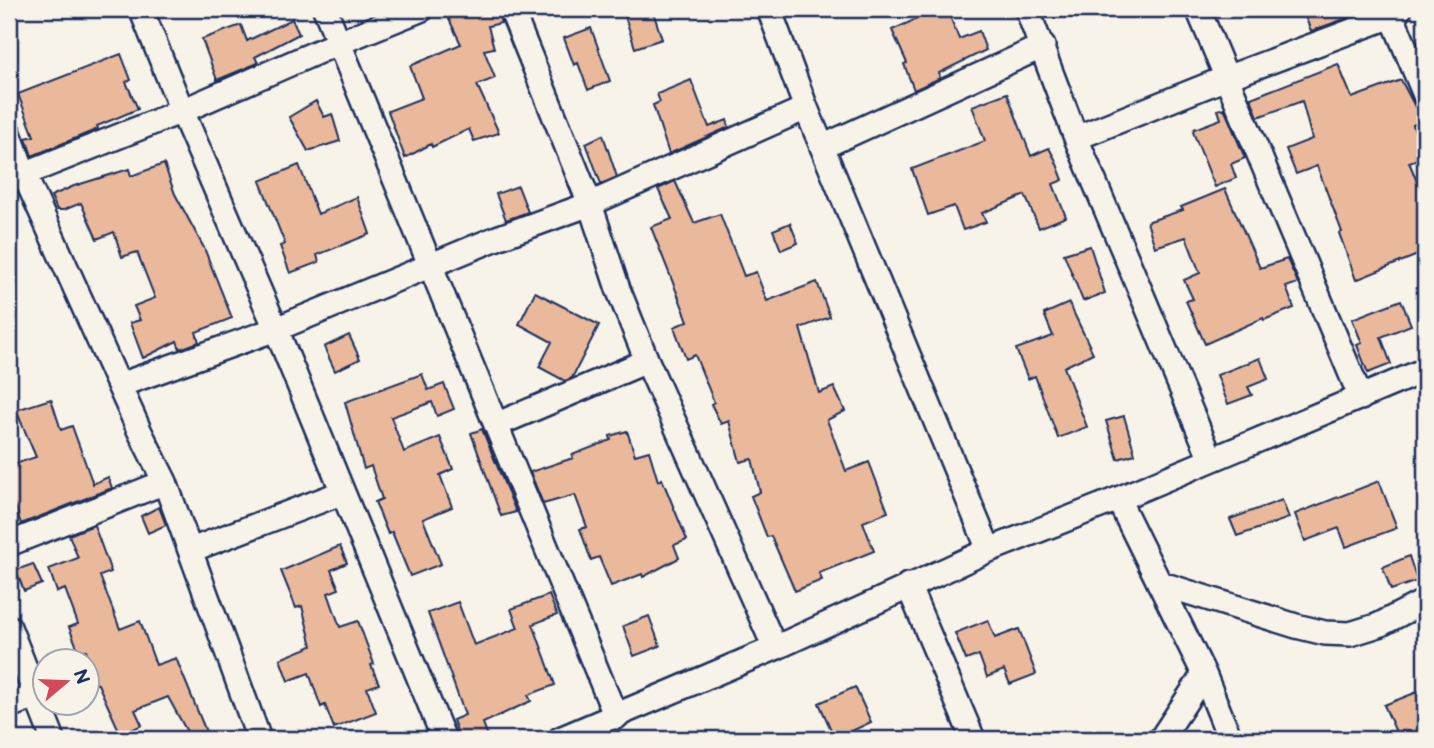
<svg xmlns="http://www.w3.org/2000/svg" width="1434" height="748" font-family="'Balsamiq Sans',sans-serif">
	<rect width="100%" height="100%" fill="#f7f3e8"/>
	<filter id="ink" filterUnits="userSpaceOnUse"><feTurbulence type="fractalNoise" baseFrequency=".0143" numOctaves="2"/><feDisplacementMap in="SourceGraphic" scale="14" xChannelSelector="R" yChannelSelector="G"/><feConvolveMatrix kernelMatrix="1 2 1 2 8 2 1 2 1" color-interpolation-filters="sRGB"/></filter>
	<g filter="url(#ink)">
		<path fill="#eab99b" stroke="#1b2f5e" stroke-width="2" d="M444 9H497L501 23 488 26 494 48 484 50 495 78 477 85 499 133 474 141 469 129 432 147 431 144 405 158 388 111 422 98 410 66 461 44Z
			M635 9H652L662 39 635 48 624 13Z
			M916 9H947L959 39 979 31 986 50 939 73 940 78 914 90 904 64 907 63 892 30 919 18Z
			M1302 9H1348L1350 17 1311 31Z
			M292 19 299 34 255 57 258 63 217 80 202 39 241 25 247 41Z
			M591 28 610 81 588 90 578 63 574 65 564 38Z
			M121 54 131 80 126 82 138 109 97 126 98 129 32 156 26 138 34 136 18 94Z
			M1338 64 1352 98 1401 80 1422 120 1413 125 1424 157 1409 162 1425 201V252L1356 280 1339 233 1342 232 1317 166 1296 174 1286 149 1312 139 1302 101 1258 117 1251 98Z
			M691 80 709 127 727 120 729 127 669 154 653 105 660 102 657 94Z
			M1007 93 1031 156 1049 148 1055 159 1063 180 1053 184 1066 217 1039 228 1025 195 982 213 986 222 963 230 954 206 928 215 912 169 985 141 972 106Z
			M316 101 324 117 332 114 340 141 308 151 289 117Z
			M1224 108 1245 158 1231 164 1236 178 1215 187 1193 132 1194 129 1221 119 1218 110Z
			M603 135 617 177 601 184 586 143Z
			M164 164 175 194 204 248 232 318 196 332 199 342 180 349 177 341 143 358 130 323 140 320 134 306 155 298 137 252 122 257 114 232 97 239 81 203 64 210H57L51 196 74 186 129 169 131 176Z
			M299 165 318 214 357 197 370 234 317 255 319 262 290 273 280 246 285 244 260 181Z
			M675 181 694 223 720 214 744 276 756 272 767 301 817 282 830 317 800 328 819 393 834 387 845 411 827 420 846 471 869 462 888 512 863 522 874 551 819 573 822 580 795 591 771 536 767 537 751 496 760 492 752 459 740 462 729 421 721 424 711 404 714 402 695 355 686 359 674 327 688 321 651 227 672 219 658 189Z
			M518 186 528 212 506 220 496 194Z
			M1225 189 1260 268 1287 259 1298 283 1286 287 1294 308 1264 320 1263 318 1205 344 1186 301 1193 299 1184 280 1200 273 1186 237 1155 247 1147 222 1183 210 1181 207Z
			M790 223 798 243 781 250 773 230Z
			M1090 246 1105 293 1083 301 1064 254Z
			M535 292 599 325 572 378 565 381 539 367 552 342 519 324Z
			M1401 300 1411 325 1381 337 1391 364 1368 373 1357 345 1362 343 1352 319Z
			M1069 303 1093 353 1064 367 1087 427 1058 438 1035 376 1028 379 1016 349 1053 336 1044 314Z
			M349 335 360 359 335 371 324 347Z
			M1260 358 1268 379 1248 387 1252 395 1228 404 1217 375Z
			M422 374 428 390 444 384 454 409 437 416 432 402 391 417 404 452 440 437 453 469 440 475 452 507 423 519 441 564 410 576 392 532 388 534 375 502 382 499 371 466 364 469 345 402Z
			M51 399 61 430 72 426 93 484 108 477 112 488 21 524 9 488V466L36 457 16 410Z
			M1124 416 1135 454 1118 459 1106 421Z
			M482 429 516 512 501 516 471 433Z
			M627 431 635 455 649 451 658 481 662 479 687 540 674 545 679 558 643 577 642 574 611 586 599 557 591 560 580 529 587 527 575 495 543 504 530 472 573 458 572 455 611 440 610 436Z
			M1379 481 1397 528 1346 547 1339 528 1305 541 1295 514Z
			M1282 500 1289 518 1237 536 1230 519Z
			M159 507 166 525 148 533 141 516Z
			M94 525 111 572 100 576 120 629 140 621 156 665 176 658 209 739H191L168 697 135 710 142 725 121 735 98 684H96L86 650 79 652 69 627 78 624 65 589 57 592 49 569 78 558 69 535Z
			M340 546 347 563 331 570 339 589 328 593 340 627 358 621 374 664 371 665 379 684 367 688 376 712 334 728 325 705 321 707 309 673 288 681 280 659 312 646 302 606 296 608 281 571Z
			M1409 556 1417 581 1391 590 1383 567Z
			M33 564 42 584 24 591 16 570Z
			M549 595 557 615 533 624 555 685 528 695 531 701 483 723 489 739H460L453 720 465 715 428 613 458 602 474 645 518 628 511 609Z
			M649 616 660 646 634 656 623 626Z
			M988 620 995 638 1019 629 1036 674 1010 684 1004 670 987 677 979 655 966 660 955 633Z
			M855 687 871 722 835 739 819 703Z
			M1425 689V736L1416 739H1399L1384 705Z"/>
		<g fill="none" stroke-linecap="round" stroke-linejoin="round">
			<g stroke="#1b2f5e" stroke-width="28">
				<path id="minor" d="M141 9 182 111 276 329 444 739
					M325 9 616 717
					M511 9 590 204 618 289 647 361 775 648
					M769 9 806 108 989 550
					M1027 9 1076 138 1211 459
					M1198 9 1361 398
					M1389 9 1425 95
					M9 133 24 174 140 432 165 482 259 739
					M1076 138 1226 78 1392 16 1400 9
					M822 147 1043 46
					M9 180 182 111 338 43 422 9
					M120 385 276 329 497 238 590 204 806 108
					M498 424 647 361
					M1118 499 1204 674 1230 739
					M9 544 165 482
					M191 550 341 493
					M1159 583 1296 626 1325 633 1350 634 1379 625 1425 601
					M908 585 973 739
					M9 627 53 739
					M9 706 36 696
					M560 739 775 648 989 550 1118 499 1425 370
					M1161 739 1204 674"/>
			</g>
			<use href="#minor" stroke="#f7f3e8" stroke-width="23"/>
		</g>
	</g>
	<rect width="1434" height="748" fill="none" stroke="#f7f3e8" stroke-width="35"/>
	<rect x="18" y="18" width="1399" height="713" fill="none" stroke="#1b2f5e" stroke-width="2.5" filter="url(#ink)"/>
	<g transform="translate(66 682) rotate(71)"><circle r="33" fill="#f7f3e8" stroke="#9fa5b1" stroke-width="2"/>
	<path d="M0-5L12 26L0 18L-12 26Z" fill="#d1495b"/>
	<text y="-10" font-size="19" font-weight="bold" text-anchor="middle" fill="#1b2f5e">N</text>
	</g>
</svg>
